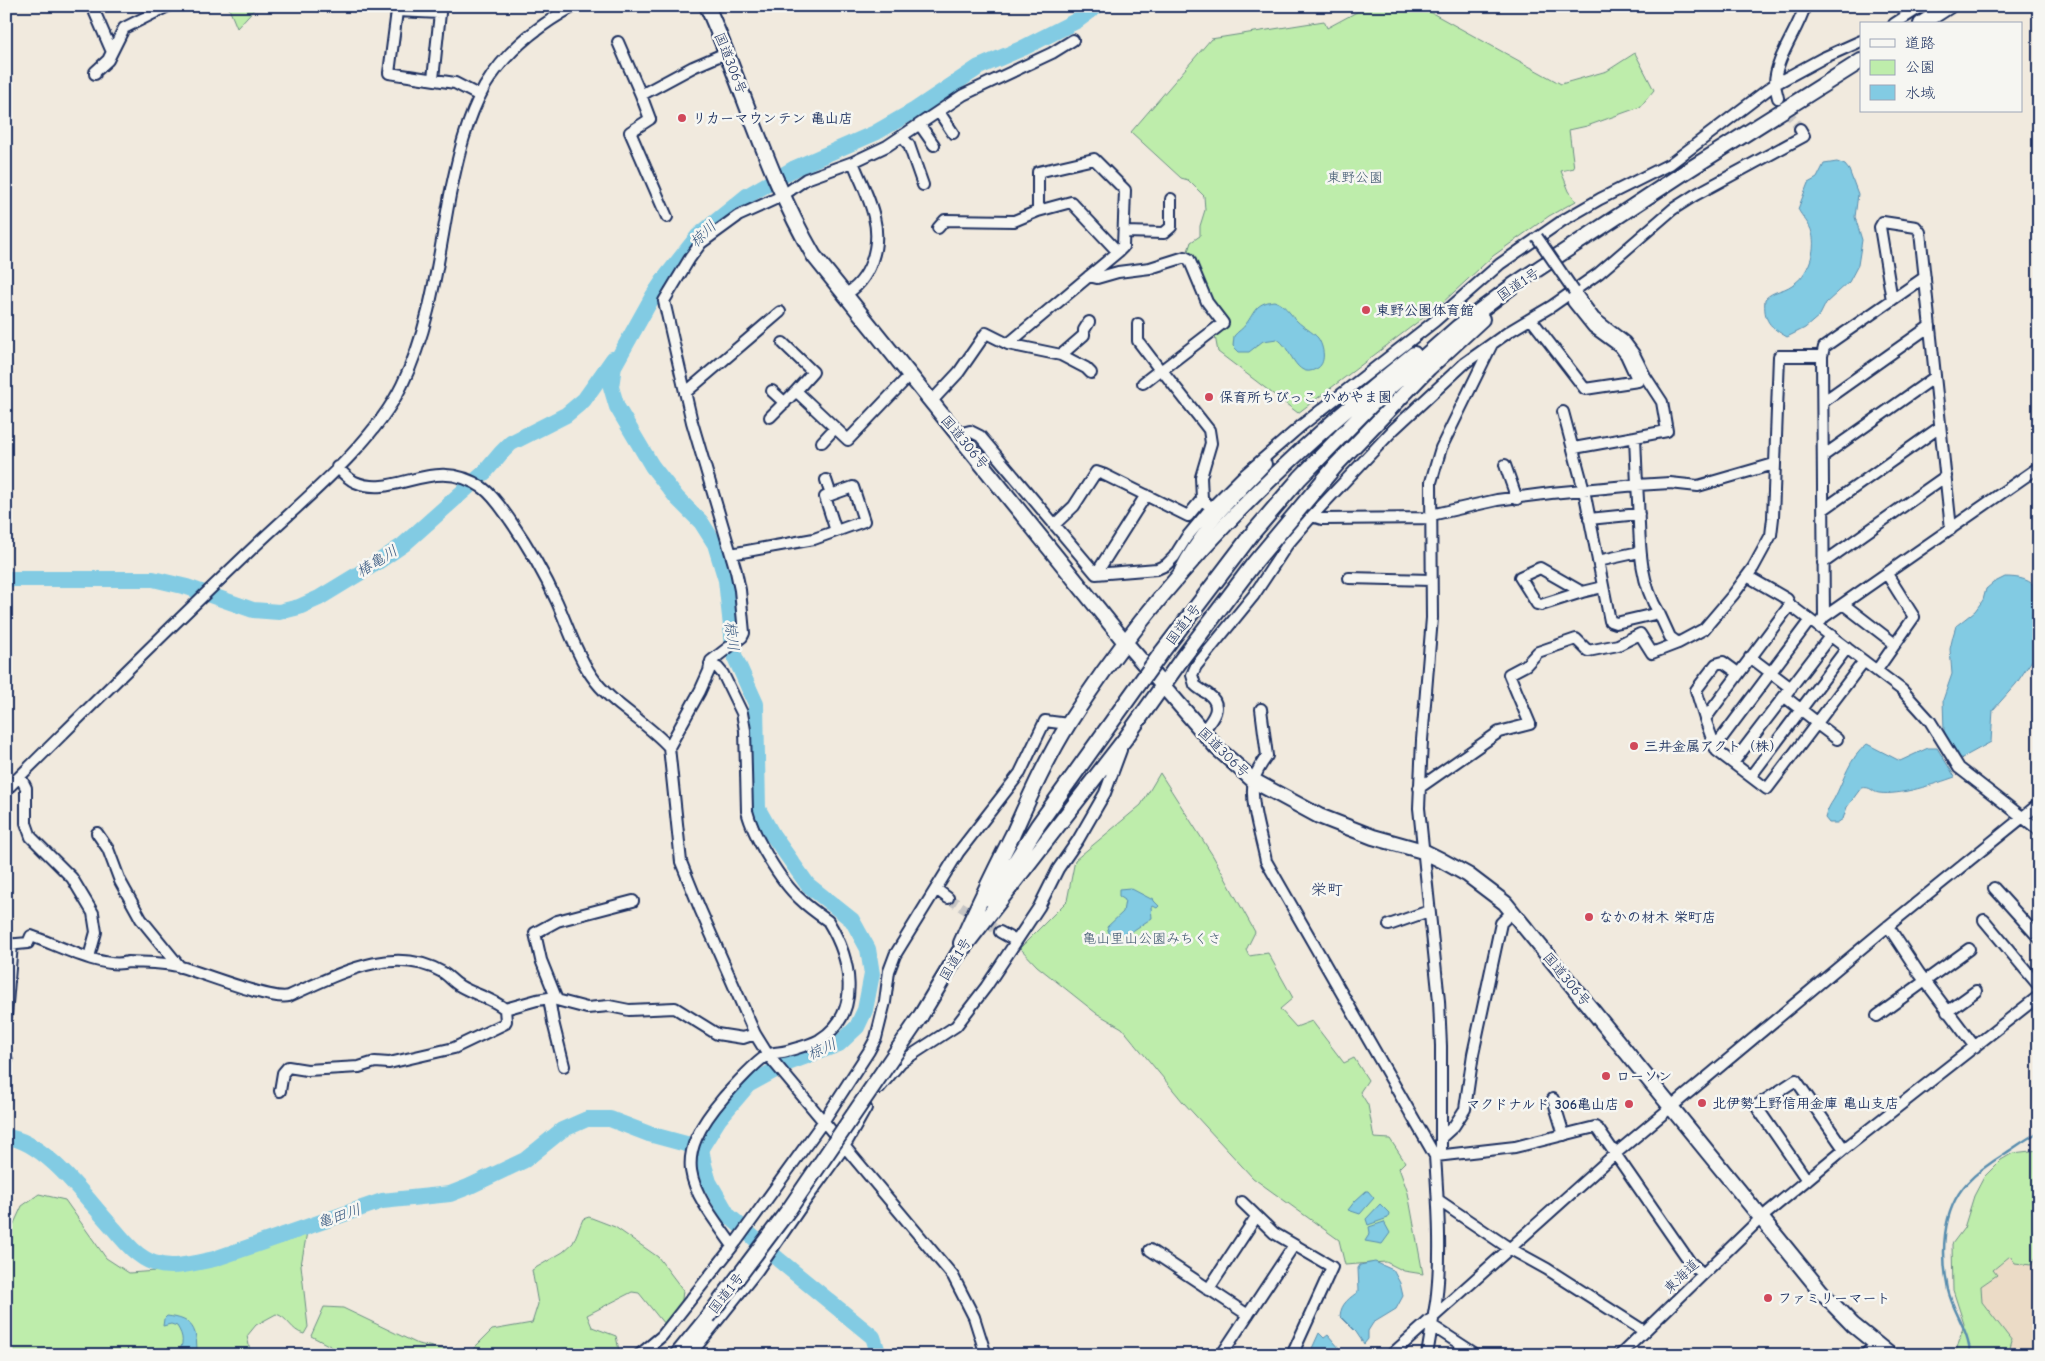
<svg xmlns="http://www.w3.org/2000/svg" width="2045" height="1361" font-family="'Comic Neue','Klee One',sans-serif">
	<rect width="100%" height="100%" fill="#f1eade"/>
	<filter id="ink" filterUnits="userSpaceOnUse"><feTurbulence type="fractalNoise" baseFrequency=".02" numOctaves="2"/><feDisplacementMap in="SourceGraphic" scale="10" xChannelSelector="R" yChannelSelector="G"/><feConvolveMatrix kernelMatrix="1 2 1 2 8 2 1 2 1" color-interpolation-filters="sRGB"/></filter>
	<g filter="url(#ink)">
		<path fill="#ebdbc6" d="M2039 1253V1355H2008L2012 1341 1982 1302 1981 1286 1996 1275 1993 1270 2010 1256 2031 1265Z"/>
		<path fill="#beedab" stroke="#6c8e84" d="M228 6H257L237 28Z
			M1368 6H1406L1432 13 1561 84 1607 71 1635 53 1654 90 1640 107 1587 126 1569 130 1574 168 1561 171 1569 191 1576 201 1549 216 1493 256 1440 305 1298 413 1218 352 1215 336 1218 321 1188 251 1191 242 1200 236V226L1205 210 1204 196 1188 180 1181 178 1131 132 1211 39 1324 21 1327 28Z
			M1160 773 1213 856 1255 932 1246 950 1249 956 1268 953 1293 998 1280 1009 1296 1027 1312 1021 1344 1063 1354 1058 1368 1080 1360 1092 1368 1105 1374 1138 1390 1139 1405 1162 1399 1168 1408 1193 1423 1274 1404 1271 1386 1262 1345 1265 1339 1240 1253 1178 1183 1102 1122 1028 1096 1013 1037 966 1020 948 1067 901 1075 860 1141 805Z
			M2039 1150V1253L2031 1265 2015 1263 2010 1256 1993 1270 1997 1275 1981 1286 1982 1302 2012 1341 2008 1355H1955L1964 1324 1953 1290 1952 1244 1964 1228 1974 1196 1984 1177 2001 1160 2013 1153Z
			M39 1194 65 1200 106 1258 129 1273 198 1268 307 1232 301 1265 308 1327 304 1334C291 1331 288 1317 276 1314L256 1325 247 1336 250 1350 249 1355H6V1241L22 1206Z
			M589 1217 615 1227 658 1257 683 1290 681 1309 664 1324 639 1293 632 1292 587 1315 592 1327 616 1336 620 1355H333L332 1347 311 1336 324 1307 343 1308 418 1344 468 1354 492 1330 532 1323 538 1304 532 1270 563 1252 573 1243 583 1219Z"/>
		<path fill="#82cbe3" stroke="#598dae" d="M1837 162 1845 165 1849 170 1858 194 1855 217 1862 240 1858 265 1849 282 1826 303 1820 315 1805 328 1787 337C1770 327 1763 321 1765 299 1774 290 1782 292 1792 285 1808 276 1817 250 1812 233 1810 224 1802 217 1798 209L1808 183 1817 178 1824 164Z
			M1274 301C1285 304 1289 313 1297 321 1303 327 1313 332 1318 338 1324 347 1327 364 1316 369 1295 380 1291 346 1277 339L1263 341 1249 352H1239L1233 346 1234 336C1238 331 1243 329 1246 324 1255 312 1255 303 1274 301Z
			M2005 577C2019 577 2031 579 2039 591V650L2016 684 1993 710 1991 742 1960 759 1944 731 1943 700 1952 674 1950 649 1953 636 1956 626 1975 611 1983 600 1986 589 1993 583Z
			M1867 744 1900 761 1928 748H1937L1955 777C1935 784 1900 796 1879 793 1871 792 1872 786 1861 788L1847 807 1843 819 1837 823H1829L1825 818C1827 810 1830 805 1834 799 1844 780 1849 758 1867 744Z
			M1130 888 1151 899 1153 898 1154 901 1159 906 1157 908 1153 906 1151 907 1152 918 1131 932 1129 931 1117 938 1109 933 1107 927 1123 912 1125 900 1119 896V889Z
			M1366 1191H1368L1374 1198 1360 1214 1348 1210 1355 1201Z
			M1380 1204 1389 1213 1388 1218 1368 1225 1366 1219Z
			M1384 1222 1390 1233 1382 1244 1365 1241 1370 1233 1369 1227Z
			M1375 1262 1393 1270 1400 1283 1403 1296 1396 1309 1373 1323 1368 1331V1339L1364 1344 1356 1332 1340 1316C1341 1303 1350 1298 1359 1291L1358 1268 1360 1265Z
			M167 1316C194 1319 197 1329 197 1355H177C184 1344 184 1337 177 1326L171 1324 163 1326 164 1319Z
			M1319 1333 1324 1338 1328 1335 1345 1355H1309Z"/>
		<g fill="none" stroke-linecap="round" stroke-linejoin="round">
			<path stroke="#598dae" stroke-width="2.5" d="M1970 1355C1970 1332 1953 1312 1948 1290 1941 1255 1941 1211 1967 1183 1977 1172 1993 1161 2006 1153 2017 1146 2027 1138 2039 1132"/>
			<path stroke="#82cbe3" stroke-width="16" d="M6 579H153L187 587 253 610 279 612 299 607 319 598 378 562 403 545 485 472 501 453 511 443 566 415 584 400 613 359
				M6 1137C45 1140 88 1201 114 1229 125 1242 137 1257 154 1263 172 1270 195 1263 214 1259L382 1201 450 1194 468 1187 525 1160 562 1130 587 1119H610L649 1134 701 1148
				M879 1355 873 1337 779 1260 728 1215 709 1182 704 1165 701 1148 719 1119 748 1085 788 1063 839 1044 857 1027 865 1010 872 974 868 949 852 920 808 885 772 834 758 809 756 704 734 655 726 580 715 544 701 522 677 498 652 466 617 407 611 387 614 366 653 296 665 278 698 236 747 196 795 168 875 133 915 110 979 67 1023 48 1078 20 1097 6"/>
			<path stroke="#c6c5c4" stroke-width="10" stroke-dasharray="10 5" stroke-linecap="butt" d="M1778 98 1800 129
				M948 898 1000 932"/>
			<g stroke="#1b2f5e" stroke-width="14">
				<path id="minor" d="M92 6 112 52
					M1894 24 1922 6
					M618 42 641 95 693 67 728 52
					M95 74V72L108 60 124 28 168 6
					M433 79 440 13 397 11 389 73 455 83 480 96
					M641 95 650 119 630 132 667 217
					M1778 98C1777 93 1775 88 1775 83 1775 59 1798 30 1805 6
					M939 112 953 133
					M920 125 934 145
					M902 137 909 145 923 185
					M1038 211V172L1094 159 1125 190 1123 247 1118 252
					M1124 232 1164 233 1171 227V199
					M1089 276 1097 278 1118 272 1150 268 1185 257 1189 259 1207 302 1223 323 1162 370
					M844 295C871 281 881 245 874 217 870 198 860 180 853 162
					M1892 300 1880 227 1883 222 1916 227 1920 232 1951 529
					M1531 319 1585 389 1638 381 1626 355 1619 346 1593 327 1573 302
					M1138 324V341L1160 370
					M783 343 813 372 796 391
					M1008 344 1061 355 1084 335V330L1089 322
					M1061 355 1086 368 1091 373
					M1143 383 1161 369 1209 430 1211 443 1201 477 1202 499
					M772 391 785 403
					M685 393 780 312
					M1824 401 1930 326
					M931 402 959 372 986 333 1008 344 1118 252 1071 202 1038 211 1014 221 945 220 938 228
					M1563 412 1584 490 1610 621 1616 623 1659 613C1635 574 1641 529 1637 485L1670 483 1698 486 1774 464
					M770 417 796 391 848 440 909 376
					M958 434 970 431 980 436 1096 574 1157 569 1166 565 1174 557 1186 538 1211 508 1242 477 1302 425 1435 321 1500 264 1562 221 1600 199 1670 164 1775 84 1823 58 1861 41
					M822 442 835 428
					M1574 448 1635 437
					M1823 456 1935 377
					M1505 465 1517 499
					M337 467C342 472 348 479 355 482 396 500 433 453 483 488 494 496 502 509 510 520 528 546 544 573 557 602 568 627 576 653 591 675 611 705 645 720 669 747L681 862 700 909 755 1034 768 1055 953 1276 974 1317 986 1355
					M826 480 831 495
					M1824 509 1940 427
					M1431 515 1497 500 1551 493 1637 485 1635 437 1667 431 1662 402 1645 376 1634 354 1625 342 1594 318 1574 291
					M1312 516 1322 519 1431 518
					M1589 519 1639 514
					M1054 525 1074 506 1096 472 1105 475 1188 516 1202 499 1211 508
					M731 554 814 539 864 521 853 487 825 497 836 531
					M1598 561 1639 552
					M1823 563 1946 476
					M1180 570C1200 529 1235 497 1266 464
					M1096 574 1146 495
					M1747 576 1787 599 1790 605 1902 690 1930 721 1959 768 2039 830
					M1349 578 1431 580
					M1582 592 1540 568 1520 577 1537 604 1541 605 1582 592 1603 587
					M1843 604 1895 644
					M1659 613 1670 637 1678 643 1704 629 1733 595 1753 568 1771 535 1773 518 1779 356H1822
					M1824 617 1822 356 1824 347 1925 277
					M1810 620 1715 747 1717 751 1767 789 1864 661
					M1821 621 1824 617 2039 467
					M1750 657 1791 688
					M710 664 718 668 723 674 742 713 745 730 747 811C753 836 781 882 800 899 808 907 818 914 828 921 850 957 864 1013 819 1040 810 1045 797 1048 787 1051 781 1053 773 1052 768 1055 757 1060 733 1087 724 1097 669 1161 689 1185 733 1246
					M1877 670 1914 617 1887 574
					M1785 697 1818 723
					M1261 709 1267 756C1262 763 1256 772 1254 780 1249 801 1262 840 1266 861L1435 1156C1438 1201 1442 1257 1436 1302 1433 1319 1430 1337 1427 1355
					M1705 719 1696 690 1716 664 1723 662 1738 673
					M1817 724 1837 739
					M1202 732C1211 721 1225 706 1208 694 1203 691 1199 689 1195 685L1192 675 1196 666 1254 595 1287 545 1312 516 1394 429 1465 363 1510 331 1552 306 1599 273 1673 209 1695 195 1804 136 1800 129
					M669 747 700 691 709 671 711 661 742 637 744 633 740 590 736 571 692 422 664 301 690 258 701 243 738 216 782 196 806 179 853 162 887 146 963 95 1052 53 1073 40
					M1715 747 1705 719 1790 605
					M1733 763 1831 635
					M20 776 26 788V823L31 837 72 878 93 913 96 932 89 957
					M1751 776 1847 648
					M1419 788 1499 732 1530 724 1509 674 1526 665 1538 652 1576 639 1588 651 1618 645 1640 634 1652 653 1678 643
					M6 790C88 709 170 627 254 547 302 501 373 445 402 385 431 326 438 259 450 195 458 157 466 120 485 86 506 51 539 25 574 6
					M97 833 108 849 120 881 141 919 180 967
					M1994 888 2039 938
					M936 889 948 898
					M1984 920 2039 986
					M1389 925 1429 911
					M1888 926 1919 973 1975 1047
					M1000 932 1016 941
					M6 945 28 943 31 936C56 944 104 970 128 962 145 963 165 962 181 967 202 973 272 1001 289 996 335 976 392 943 442 972 449 976 453 982 460 986 475 995 492 998 505 1009L537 1000 549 998 587 1008 609 1006 629 1010 675 1008 717 1034 743 1038 755 1034
					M549 998 553 1022 564 1066
					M557 1000 541 960 535 933 557 921 633 901
					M1947 1012 1976 991
					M6 1016 12 944
					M1877 1016 1969 949
					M6 1060H7
					M879 1088 901 1062 956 1026 986 987 1039 907 1058 869 1078 840 1105 793 1121 750
					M280 1091 283 1073 288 1067 307 1070 359 1067 375 1062 389 1063 454 1048 504 1024 506 1021 505 1009
					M1553 1099 1564 1135
					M1442 1137 1454 1126 1465 1109 1473 1054 1501 923 1512 912
					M1441 1155V1046L1439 1001 1419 808 1422 740 1432 618 1431 482 1441 448 1492 344
					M1436 1156 1515 1147 1595 1127 1598 1129 1690 1262 1703 1274
					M1807 1180 1756 1106 1796 1080 1844 1149
					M1438 1200 1509 1248 1547 1269 1644 1331
					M1242 1202 1274 1233 1332 1267 1292 1355
					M1150 1250 1248 1315
					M1208 1290 1256 1217
					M1431 1325 1477 1355
					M639 1355 662 1336 736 1242 823 1122 869 1051 876 1038 885 1002 889 971 895 955 958 853 1020 773 1045 721 1068 724
					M690 1355 757 1271 803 1204 844 1147 866 1108
					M1230 1355 1224 1351 1294 1245
					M1391 1355 1615 1154 1893 922 2039 804
					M1620 1355 1761 1218 1844 1149 2039 996
					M1864 1355 1876 1345"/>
			</g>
			<g stroke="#1b2f5e" stroke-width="18">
				<path id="highway" d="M707 6C744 89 768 178 814 256L1125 642 1217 748 1254 781 1319 816 1373 837 1423 851 1441 860 1468 875 1505 903 1824 1295 1853 1325 1890 1355
					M1921 24 1949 6
					M1162 652 1251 535 1300 478 1380 396 1458 327 1515 284 1682 174 1861 61
					M991 900 1038 825 1139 684
					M961 943C977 906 995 870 1013 834 1030 796 1047 758 1069 723 1161 578 1281 460 1414 354
					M954 960 1125 739 1181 660 1255 562 1337 464 1429 368 1482 319
					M920 1017 959 952
					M677 1355 708 1317"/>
			</g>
			<use href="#minor" stroke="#f6f6f2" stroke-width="10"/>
			<use href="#highway" stroke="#f6f6f2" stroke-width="14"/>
			<g stroke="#1b2f5e" stroke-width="14" stroke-linecap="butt">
				<path id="minor-bridge" d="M1537 237 1574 291"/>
			</g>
			<g stroke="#1b2f5e" stroke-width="18" stroke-linecap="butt">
				<path id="highway-bridge" d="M1139 684 1162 652
					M708 1317 790 1208 920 1017"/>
			</g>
			<use href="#minor-bridge" stroke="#f6f6f2" stroke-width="10"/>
			<use href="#highway-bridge" stroke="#f6f6f2" stroke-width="14"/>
		</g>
	</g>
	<g fill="#d1495b" stroke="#f6f6f2" stroke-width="2">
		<circle cx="682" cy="118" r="5"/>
		<circle cx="1366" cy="310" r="5"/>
		<circle cx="1209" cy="397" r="5"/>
		<circle cx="1634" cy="746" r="5"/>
		<circle cx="1589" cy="917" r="5"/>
		<circle cx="1606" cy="1076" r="5"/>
		<circle cx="1702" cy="1103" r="5"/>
		<circle cx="1629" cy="1104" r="5"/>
		<circle cx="1768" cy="1298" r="5"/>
	</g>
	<g text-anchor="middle" stroke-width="5" stroke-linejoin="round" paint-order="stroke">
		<g font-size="14" fill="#1b2f5e" stroke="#f6f6f2">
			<text transform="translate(731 63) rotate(68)" y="5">国道306号</text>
			<text transform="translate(1518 284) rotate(-34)" y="5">国道1号</text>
			<text transform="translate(965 442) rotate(50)" y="5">国道306号</text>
			<text transform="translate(1183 624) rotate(-53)" y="5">国道1号</text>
			<text transform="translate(1224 752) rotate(44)" y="5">国道306号</text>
			<text transform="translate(955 959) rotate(-59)" y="5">国道1号</text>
			<text transform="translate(1567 979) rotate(50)" y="5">国道306号</text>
			<text transform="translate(1681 1276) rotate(-44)" y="5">東海道</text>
			<text transform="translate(726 1293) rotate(-52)" y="5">国道1号</text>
		</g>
		<g font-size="14" font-weight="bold" fill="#1b2f5e" stroke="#f6f6f2" text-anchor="start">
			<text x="692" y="123">リカーマウンテン 亀山店</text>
			<text x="1376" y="315">東野公園体育館</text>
			<text x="1219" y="402">保育所ちびっこ かめやま園</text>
			<text x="1644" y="751">三井金属アクト（株）</text>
			<text x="1599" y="922">なかの材木 栄町店</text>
			<text x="1616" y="1081">ローソン</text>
			<text x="1712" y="1108">北伊勢上野信用金庫 亀山支店</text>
			<text x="1619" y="1109" text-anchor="end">マクドナルド 306亀山店</text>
			<text x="1778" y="1303">ファミリーマート</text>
		</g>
		<g font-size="14" fill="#3c556d" stroke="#f6f6f2">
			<text x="1355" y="182">東野公園</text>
			<text x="1152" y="943">亀山里山公園みちくさ</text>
		</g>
		<g font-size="15" font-style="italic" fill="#35567f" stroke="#f6f6f2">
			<text transform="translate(703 234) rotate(-44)" y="5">椋川</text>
			<text transform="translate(377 561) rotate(-32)" y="5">椿亀川</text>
			<text transform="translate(732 636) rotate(83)" y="5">椋川</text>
			<text transform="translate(822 1049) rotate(-24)" y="5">椋川</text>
			<text transform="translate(339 1216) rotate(-19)" y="5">亀田川</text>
		</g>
		<g font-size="16" fill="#1b2f5e" stroke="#f6f6f2">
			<text x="1327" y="895">栄町</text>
		</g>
	</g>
	<rect width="2045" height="1361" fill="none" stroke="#f6f6f2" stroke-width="25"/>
	<rect x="12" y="12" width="2020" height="1336" fill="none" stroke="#1b2f5e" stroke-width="2" filter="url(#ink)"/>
	<rect x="1860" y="22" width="162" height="90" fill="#f6f6f2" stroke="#9ea6b7"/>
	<rect x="1870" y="39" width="25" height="8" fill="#f6f6f2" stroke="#9ea6b7"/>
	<text x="1905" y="48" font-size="15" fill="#1b2f5e">道路</text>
	<rect x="1870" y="60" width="25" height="15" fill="#beedab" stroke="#9ea6b7"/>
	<text x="1905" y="72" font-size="15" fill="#1b2f5e">公園</text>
	<rect x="1870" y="85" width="25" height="15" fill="#82cbe3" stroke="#9ea6b7"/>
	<text x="1905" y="98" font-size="15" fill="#1b2f5e">水域</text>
</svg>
